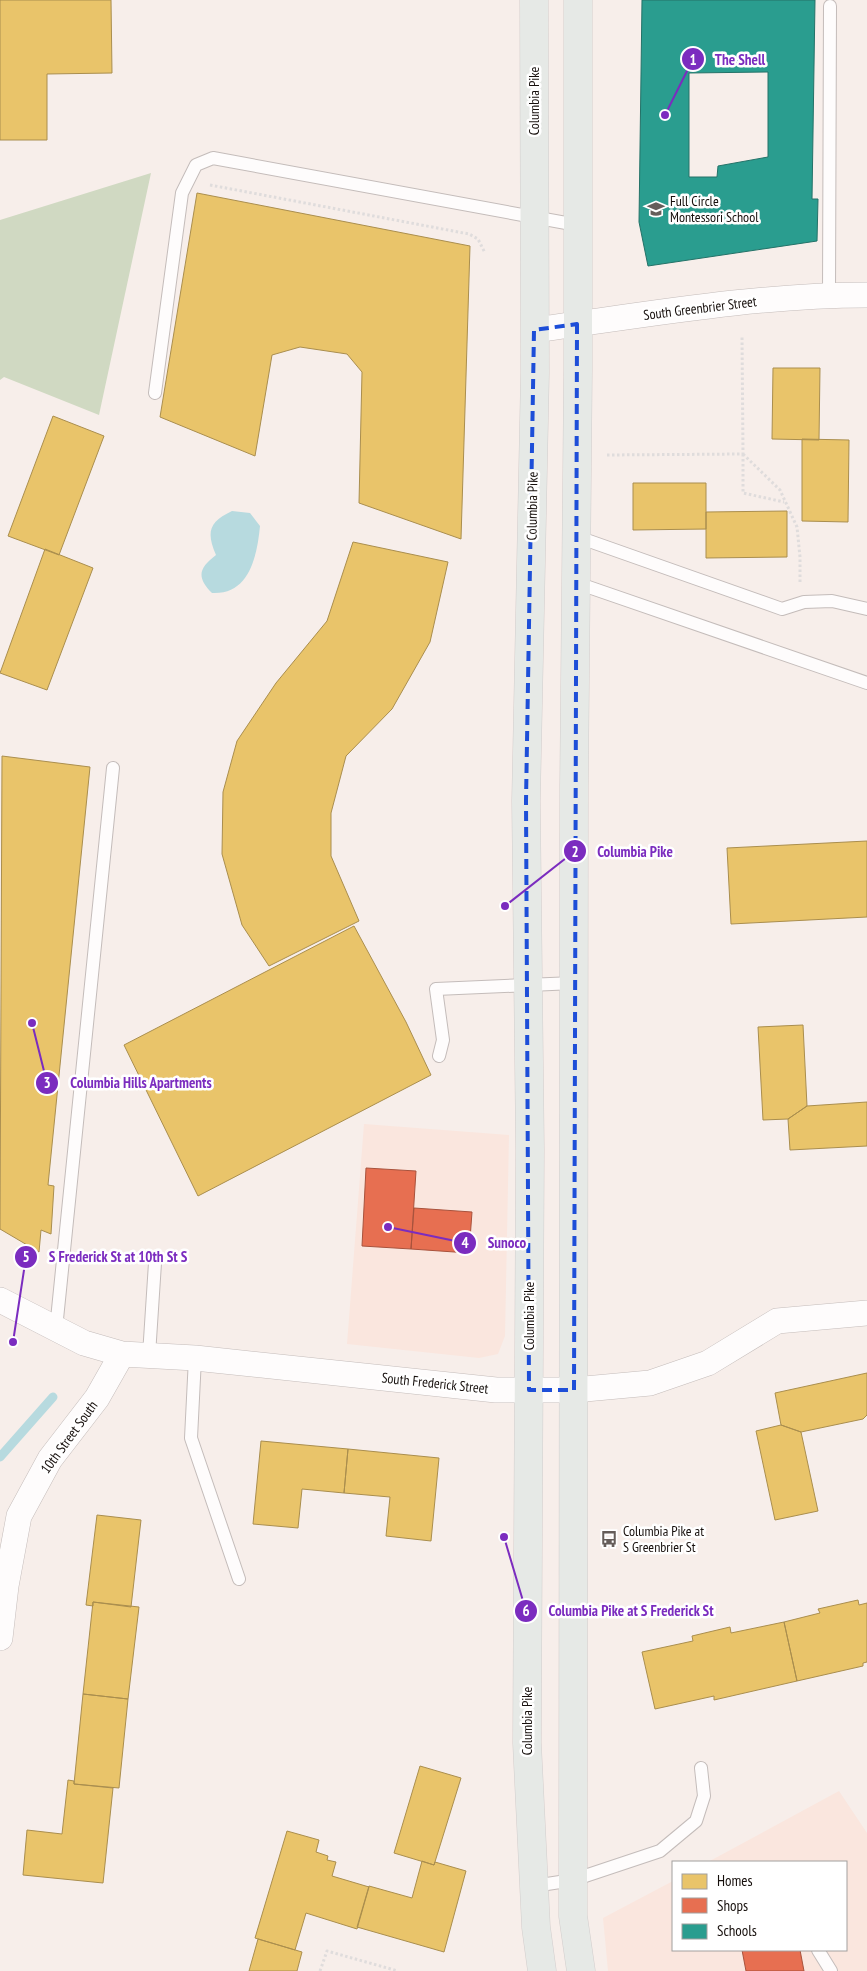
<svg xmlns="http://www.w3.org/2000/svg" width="867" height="1971" font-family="'PT Sans Narrow',sans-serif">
	<rect width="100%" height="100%" fill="#f7eeea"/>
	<path fill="#fae6de" d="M364 1124 509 1135 505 1336 498 1354 479 1358 347 1344Z
		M839 1791 867 1833V1971H608L603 1918 673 1881V1950H846V1862H708Z"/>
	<path fill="#d0d9c2" d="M151 173 99 415 4 377 0 380V220Z"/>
	<path fill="#b7dadf" d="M232 511 250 513 260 526C257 557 249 595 212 593 196 577 199 568 216 555 206 532 209 522 232 511Z"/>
	<path fill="#e9c46a" stroke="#aa8e4e" d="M0 0H111L112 73 47 74V140H0Z
		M197 193 470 246 461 539 359 503 362 372 347 354 300 347 272 355 255 456 160 417Z
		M773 368H820L819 440 772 439Z
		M53 416 104 436 59 555 8 536Z
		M802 439 849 440 848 522 802 521Z
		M633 483H706V529L633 530Z
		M787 511V557L706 558V512Z
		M353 542 448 562 430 642 392 709 346 756 331 813V856L359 921 269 966 242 925 222 854 223 792 237 741 276 683 327 621Z
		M45 549 93 568 47 690 0 673Z
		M2 756 90 767 48 1185 54 1186 51 1234 41 1230 39 1252 0 1229Z
		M867 841V917L731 924 727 848Z
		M354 926 406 1022 431 1075 198 1196 124 1045Z
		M803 1025 807 1106 788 1119 763 1120 758 1027Z
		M867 1102V1146L790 1150 788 1119 807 1106Z
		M867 1373V1415L863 1419 801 1432 781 1425 775 1393Z
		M781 1425 801 1432 818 1511 775 1520 756 1431Z
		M261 1441 348 1449 344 1493 302 1489 298 1528 253 1524Z
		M348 1449 439 1458 431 1541 386 1536 390 1497 344 1493Z
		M97 1515 141 1520 131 1607 93 1602V1606L86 1605Z
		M858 1600 859 1605 867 1603V1662L863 1663V1666L797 1681 784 1622 820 1613 818 1609Z
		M93 1602 139 1607 128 1699 83 1694Z
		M784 1622 797 1681 714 1700V1696L655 1709 642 1652 693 1641 692 1636 730 1627 731 1633Z
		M83 1694 128 1699 119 1788 74 1784Z
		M420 1766 461 1778 434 1865 394 1853Z
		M68 1780 74 1781V1784L113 1788 103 1883 23 1875 27 1830 62 1834Z
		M287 1831 319 1840 316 1852 328 1856 327 1860 336 1862 332 1876 369 1887 357 1929 306 1913 295 1950 255 1938Z
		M422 1861 434 1865 435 1862 466 1871 444 1952 357 1927 369 1886 412 1898Z
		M258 1939 302 1952 297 1971H249Z"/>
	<path fill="#e76f51" stroke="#a8523c" d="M366 1168 416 1171 411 1249 362 1246Z
		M414 1208 472 1212 469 1253 411 1249Z
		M742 1950H800L804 1971H746Z"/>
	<path fill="#2a9d8f" stroke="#247268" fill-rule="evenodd" d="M642 0H815L812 199H818L817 241 648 266 639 222ZM768 72V157L718 166 717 177H689V73Z"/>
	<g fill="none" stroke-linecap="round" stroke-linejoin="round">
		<path stroke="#b7dadf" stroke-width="9" d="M0 1457 53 1397"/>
		<g stroke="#c4bcba" stroke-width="14">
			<path id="lane" d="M829 295 830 6
				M155 393 182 193 196 165 213 158 577 225
				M575 536 782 609 804 602 832 601 867 609
				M574 582 867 683
				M439 1056 443 1040 436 989 574 983
				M56 1329 113 768
				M149 1355 155 1263
				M195 1358 191 1438 239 1579
				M534 1886 573 1880 660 1851 696 1821 704 1796 701 1768
				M818 1950 831 1971"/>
		</g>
		<g stroke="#c4bcba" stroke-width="26">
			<path id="street" d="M534 330C645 315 756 295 867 295
				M0 1300 84 1343 122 1354 195 1358 496 1390H574L650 1383 708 1363 777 1321 867 1313
				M0 1638 6 1586 19 1516 50 1459 97 1398 122 1354"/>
		</g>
		<g stroke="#d2cdcc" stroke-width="29">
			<path id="primary" d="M534 0 535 373 526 801 530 1150 527 1743 536 1927 542 1971
				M578 0V370L574 787 573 1880V1916L581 1971"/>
		</g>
		<path stroke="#dfdcdc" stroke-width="3" stroke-dasharray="2.5 2.5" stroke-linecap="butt" d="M210 185 469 234 478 239 485 253
			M743 454 780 490 797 527 800 557V582
			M743 454V493L784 502
			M607 455 743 454 742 335
			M320 1971 327 1951 398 1971"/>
		<use href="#lane" stroke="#fefcfc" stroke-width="12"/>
		<use href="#street" stroke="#fefcfc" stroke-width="25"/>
		<use href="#primary" stroke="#e6e9e6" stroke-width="28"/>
	</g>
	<path fill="none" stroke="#1d4ed8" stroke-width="4" stroke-dasharray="10 6" stroke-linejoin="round" d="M577 324 574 1390H529L526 801 534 330Z"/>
	<defs>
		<g id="school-bare" transform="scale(1.35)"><path d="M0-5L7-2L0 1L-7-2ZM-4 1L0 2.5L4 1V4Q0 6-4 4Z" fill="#655d5a" stroke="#fff" stroke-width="2.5" paint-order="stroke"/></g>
		<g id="bus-bare" transform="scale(1.35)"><path d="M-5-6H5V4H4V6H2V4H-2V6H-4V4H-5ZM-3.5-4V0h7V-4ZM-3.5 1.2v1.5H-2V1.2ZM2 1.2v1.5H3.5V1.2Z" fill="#655d5a" stroke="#fff" stroke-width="2.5" paint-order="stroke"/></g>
	</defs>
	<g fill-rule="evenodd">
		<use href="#school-bare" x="656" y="209"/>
		<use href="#bus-bare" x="609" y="1539"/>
	</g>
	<g text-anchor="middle" stroke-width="5" stroke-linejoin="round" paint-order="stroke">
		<g font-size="14" fill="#160f0c" stroke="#fff">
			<text transform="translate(534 101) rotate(-90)" y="5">Columbia Pike</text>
			<text transform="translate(700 308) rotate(-7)" y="5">South Greenbrier Street</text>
			<text transform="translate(532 506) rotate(-89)" y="5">Columbia Pike</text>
			<text transform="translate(529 1316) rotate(-90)" y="5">Columbia Pike</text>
			<text transform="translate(435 1383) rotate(6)" y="5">South Frederick Street</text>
			<text transform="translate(69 1437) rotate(-54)" y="5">10th Street South</text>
			<text transform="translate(527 1721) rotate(-90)" y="5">Columbia Pike</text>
		</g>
		<g font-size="14" fill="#160f0c" stroke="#fff" text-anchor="start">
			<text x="670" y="206">Full Circle<tspan x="670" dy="16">Montessori School</tspan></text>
			<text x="623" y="1536">Columbia Pike at<tspan x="623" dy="16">S Greenbrier St</tspan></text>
		</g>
	</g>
	<path fill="none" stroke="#7b2cbf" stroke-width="2" d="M665 115L693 59M505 906L575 851M32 1023L47 1083M388 1227L465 1243M13 1342L26 1257M504 1537L526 1611"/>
	<g fill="#7b2cbf" stroke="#fff" stroke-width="2">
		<circle cx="665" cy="115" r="5"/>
		<circle cx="505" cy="906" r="5"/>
		<circle cx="32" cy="1023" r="5"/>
		<circle cx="388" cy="1227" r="5"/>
		<circle cx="13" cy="1342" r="5"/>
		<circle cx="504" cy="1537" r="5"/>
		<circle cx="693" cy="59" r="12"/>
		<circle cx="575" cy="851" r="12"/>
		<circle cx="47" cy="1083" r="12"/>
		<circle cx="465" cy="1243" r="12"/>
		<circle cx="26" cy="1257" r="12"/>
		<circle cx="526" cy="1611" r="12"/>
	</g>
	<g font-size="15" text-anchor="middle" font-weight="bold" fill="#fff">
		<text x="693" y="65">1</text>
		<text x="575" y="857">2</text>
		<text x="47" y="1088">3</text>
		<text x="465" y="1248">4</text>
		<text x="26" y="1262">5</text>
		<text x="526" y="1616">6</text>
	</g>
	<g font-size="15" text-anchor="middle" font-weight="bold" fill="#7b2cbf" stroke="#fff" stroke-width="5" stroke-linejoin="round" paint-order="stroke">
		<text x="740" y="65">The Shell</text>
		<text x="635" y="857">Columbia Pike</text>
		<text x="141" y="1088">Columbia Hills Apartments</text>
		<text x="507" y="1248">Sunoco</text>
		<text x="118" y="1262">S Frederick St at 10th St S</text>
		<text x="631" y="1616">Columbia Pike at S Frederick St</text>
	</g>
	<rect x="672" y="1861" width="175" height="90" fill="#ffffff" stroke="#a29f9e"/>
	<rect x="682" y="1874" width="25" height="15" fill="#e9c46a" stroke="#a29f9e"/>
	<text x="717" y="1886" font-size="15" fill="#160f0c">Homes</text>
	<rect x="682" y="1898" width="25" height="15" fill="#e76f51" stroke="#a29f9e"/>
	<text x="717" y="1911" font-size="15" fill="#160f0c">Shops</text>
	<rect x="682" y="1924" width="25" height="15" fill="#2a9d8f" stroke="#a29f9e"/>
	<text x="717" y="1936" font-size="15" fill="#160f0c">Schools</text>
</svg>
